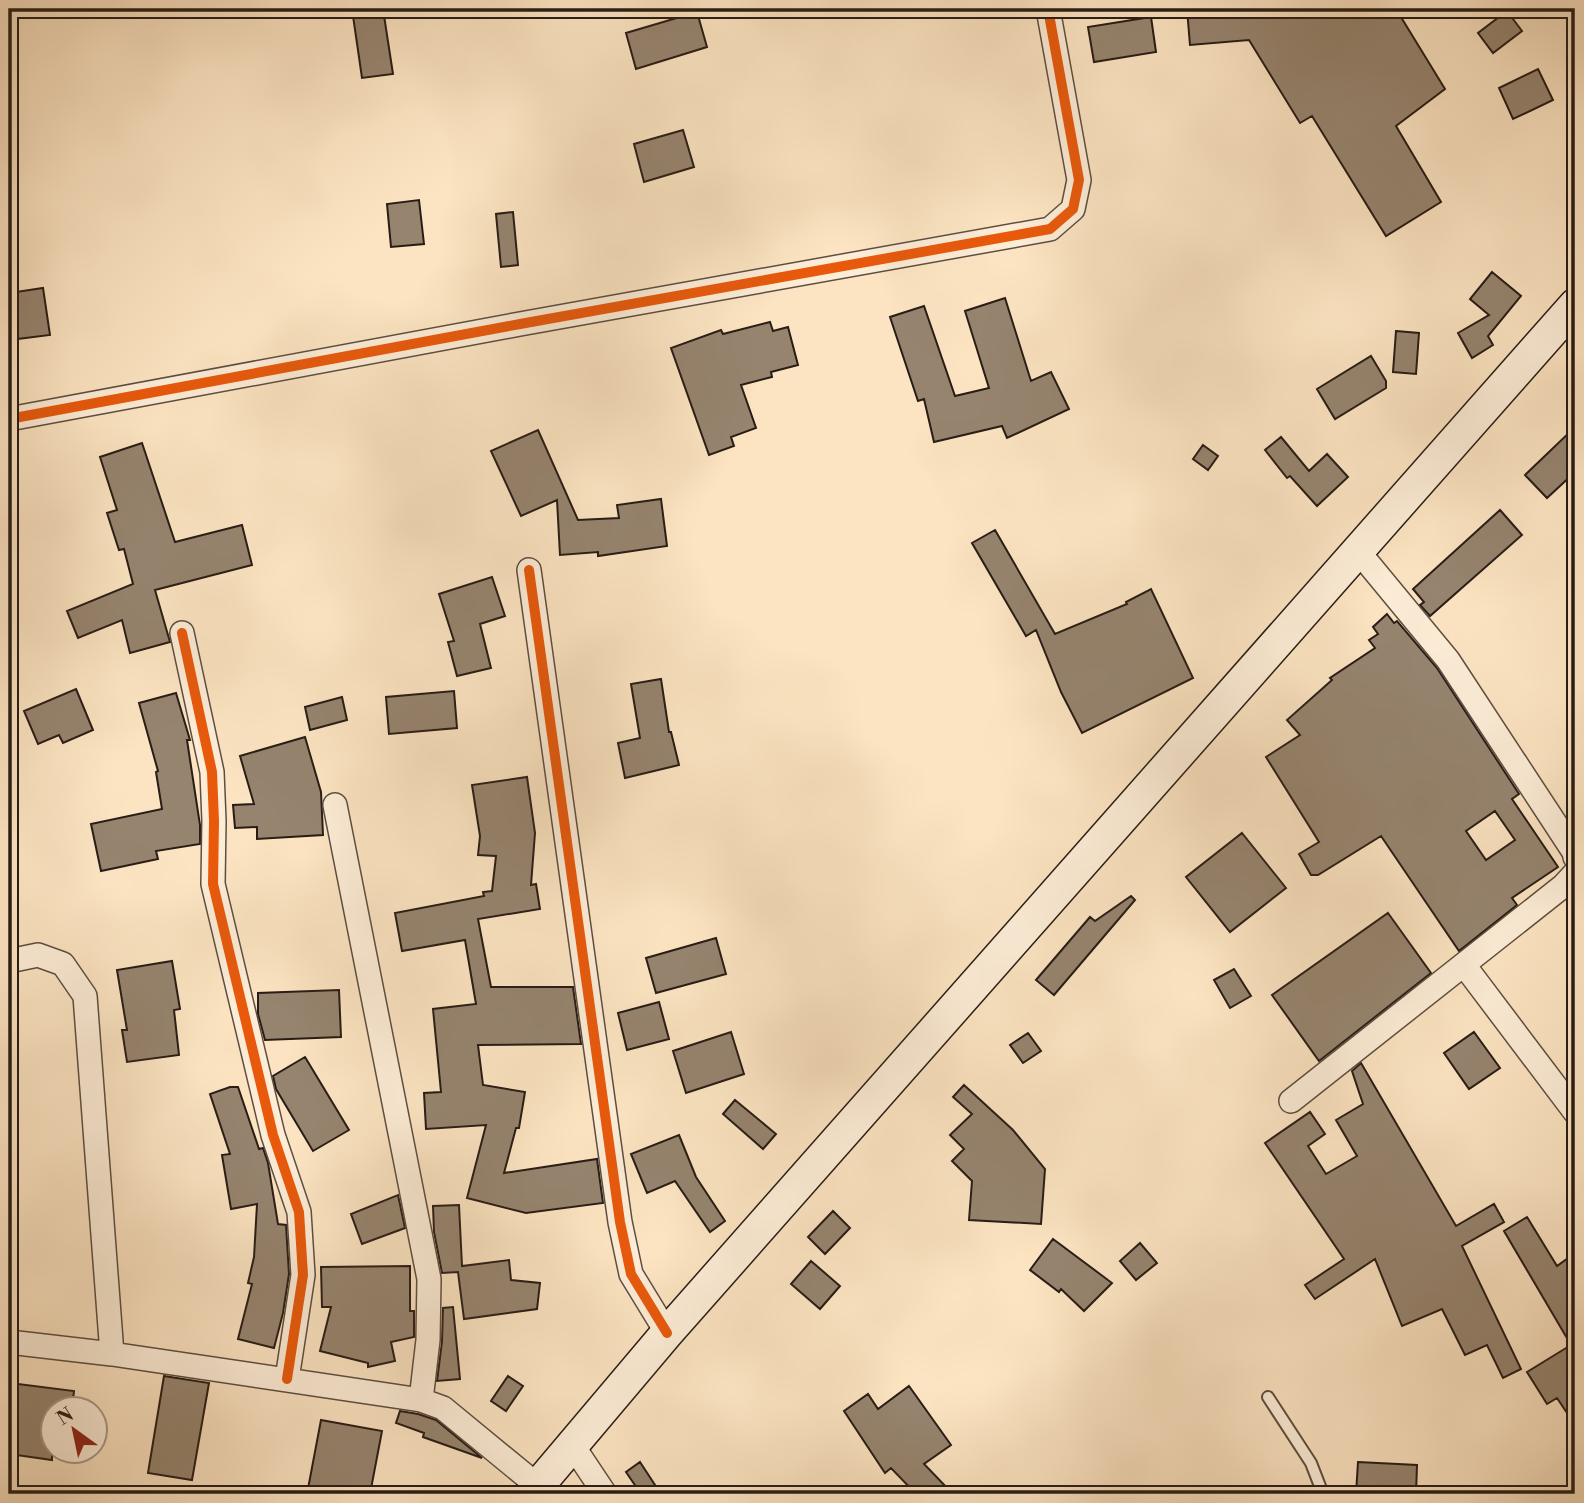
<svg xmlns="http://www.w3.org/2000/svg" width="1584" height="1503" font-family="'Libre Bodoni',serif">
	<rect width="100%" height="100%" fill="#fce4c2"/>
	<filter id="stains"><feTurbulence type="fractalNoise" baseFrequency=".00286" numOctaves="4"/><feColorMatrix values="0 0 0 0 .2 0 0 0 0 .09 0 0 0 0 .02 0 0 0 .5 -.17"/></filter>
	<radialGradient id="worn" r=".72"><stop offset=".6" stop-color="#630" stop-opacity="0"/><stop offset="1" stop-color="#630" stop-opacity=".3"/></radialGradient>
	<path fill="#96846f" stroke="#281c16" stroke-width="2" fill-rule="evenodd" d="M352 9H383L393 74 362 78Z
		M1187 9H1396L1445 89 1396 126 1441 202 1386 236 1312 116 1300 123 1249 40 1190 45Z
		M1507 11 1522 31 1493 53 1478 33Z
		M697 12 707 47 636 69 626 33Z
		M1151 17 1156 52 1094 62 1088 27Z
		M1538 69 1553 100 1513 119 1499 88Z
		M683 130 694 167 644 182 634 144Z
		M419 200 424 244 391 247 387 204Z
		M513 212 518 265 501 267 496 214Z
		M1492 272 1521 296 1488 336 1493 345 1472 358 1458 333 1489 315 1470 299Z
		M43 288 50 335 9 340V293Z
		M1005 298 1031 381 1051 372 1069 409 1007 438 1002 426 934 442 924 399 918 401 890 317 924 306 955 396 989 388 965 311Z
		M770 322 773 331 788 327 798 365 771 372 772 377 741 385 756 428 731 437 734 446 709 455 671 348 721 330 723 334Z
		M1396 331 1419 333 1416 374 1393 372Z
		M1371 356 1386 381V388L1335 419 1317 389Z
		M1575 427V472L1547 498 1525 475Z
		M538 430 578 520 619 518 617 505 661 499 667 546 598 556V552L560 555 557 500 521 516 491 451Z
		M1281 437 1309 471 1327 454 1348 477 1317 506 1290 476 1287 478 1265 450Z
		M142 443 175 542 242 525 252 565 155 590 170 642 130 653 122 620 78 638 67 611 133 584 124 549 119 550 107 513 117 510 100 457Z
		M1203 445 1218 456 1208 470 1193 459Z
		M1500 510 1522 535 1430 616 1420 605 1424 602 1413 589Z
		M995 530 1055 634 1127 604 1126 602 1151 589 1193 678 1082 733 1061 692 1036 630 1026 636 972 543Z
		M492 577 505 616 480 624 491 668 457 676 448 642 454 641 439 594Z
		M1387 614 1394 623 1397 621 1437 668 1519 794 1512 799 1558 867 1512 898 1517 905 1459 951 1381 836 1318 875H1311L1299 854 1319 842 1266 757 1300 735 1287 720 1332 680 1330 678 1375 648 1369 640 1378 634 1373 627ZM1495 811 1515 840 1486 860 1466 831Z
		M661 679 669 732H671L679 765 625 778 618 743 640 738 631 684Z
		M76 689 93 730 63 743 59 735 38 744 24 711Z
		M454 691 457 728 389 734 386 697Z
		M176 693 190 740H187L200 825V844L156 851 158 859 101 871 91 824 162 809 156 772 158 771 139 703Z
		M342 697 347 720 310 730 305 707Z
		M305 737 321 792 323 835 257 839V827L235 828 233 805 254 804 240 756Z
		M527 777 535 833 531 885 536 884 540 909 478 919 491 987H573L581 1044 478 1045 483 1085 525 1092 519 1128H516L504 1173 597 1159 603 1203 526 1213 467 1198 486 1125 426 1129 424 1093 441 1092 433 1009 476 1004 465 940 402 951 395 913 484 896 483 892 492 891 496 856 478 855 480 836 472 785Z
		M1242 833 1286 888 1230 932 1186 877Z
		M1131 896 1135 900 1054 995 1036 980 1090 917 1095 921Z
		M1388 913 1431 973 1319 1061 1272 995Z
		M716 938 726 974 656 993 646 958Z
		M172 961 180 1009 174 1010 179 1055 127 1062 122 1030H127L117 970Z
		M1234 969 1251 996 1230 1008 1214 980Z
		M339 990 341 1037 265 1040 258 1014V993Z
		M659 1002 669 1039 627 1050 618 1013Z
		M731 1032 744 1074 686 1093 673 1051Z
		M1474 1032 1500 1068 1469 1089 1444 1053Z
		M1028 1033 1041 1051 1023 1063 1010 1045Z
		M305 1057 349 1130 313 1151 276 1089 273 1076Z
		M1361 1063 1456 1226 1494 1204 1504 1222 1462 1246 1521 1369 1503 1378 1487 1345 1465 1355 1442 1309 1402 1326 1375 1259 1315 1299 1305 1285 1344 1259 1265 1143 1310 1112 1325 1134 1308 1146 1326 1174 1357 1156 1336 1120 1363 1104 1352 1071Z
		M964 1085 1013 1130 1045 1169 1041 1224 969 1220 972 1181 952 1161 964 1149 950 1135 972 1114 953 1097Z
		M230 1087H238L259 1149 263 1148 268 1163 278 1224 286 1225 289 1274 283 1313 274 1348 238 1339 252 1284 248 1283 254 1257 257 1204 231 1209 222 1155 230 1154 210 1094Z
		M735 1100 776 1134 763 1149 723 1114Z
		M679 1135 696 1177 725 1221 710 1232 675 1181 647 1193 631 1154Z
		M398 1195 405 1228 362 1244 351 1214Z
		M459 1205 462 1266 509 1260 511 1280 540 1283 537 1309 464 1319 458 1272 442 1273 434 1232 433 1206Z
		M833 1211 850 1228 825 1254 808 1237Z
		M1527 1217 1557 1266 1575 1253V1425L1557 1398 1547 1404 1527 1372 1571 1345 1504 1231Z
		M1053 1239 1112 1283 1084 1311 1061 1289 1059 1292 1030 1270Z
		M1140 1243 1157 1263 1136 1280 1120 1261Z
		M811 1261 840 1286 820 1309 791 1284Z
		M410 1266V1311H414V1337L391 1342 395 1361 368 1367V1363L320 1351 331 1307H322L321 1267Z
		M453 1307 460 1379 437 1381 442 1342 443 1308Z
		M164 1376 209 1383 192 1480 148 1473Z
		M508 1376 523 1386 506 1411 491 1401Z
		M18 1384 74 1391 72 1409H52V1460L9 1454Z
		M909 1386 951 1445 924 1464 953 1494H916L891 1468 885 1473 844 1411 868 1394 878 1409Z
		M400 1411 418 1414 436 1420 482 1458 423 1437 424 1433 396 1423Z
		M321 1420 382 1431 370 1494H307Z
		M640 1462 655 1485 641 1494 626 1472Z
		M1358 1462 1417 1465 1416 1494H1356Z"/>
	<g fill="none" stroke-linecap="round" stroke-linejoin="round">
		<g stroke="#5d4e41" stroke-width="14">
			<path id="lane" d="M1268 1397 1311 1463 1323 1494"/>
		</g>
		<g stroke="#5d4e41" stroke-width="26">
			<path id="street" d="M9 419 520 324 1050 229 1073 209 1079 180 1048 9
				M1358 551 1448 660 1574 852 1575 857
				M529 570 620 1222 631 1274 667 1333
				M182 633 212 772 214 821 213 884 273 1135 299 1212 303 1275 287 1379
				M335 805 429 1279 428 1340 421 1400
				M9 961 38 955 63 964 85 996 112 1354
				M1464 965 1575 1112
				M1291 1101 1563 886 1575 873
				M9 1342 112 1354 421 1400 443 1408 538 1486
				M573 1446 605 1494"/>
		</g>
		<g stroke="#281c16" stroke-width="35">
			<path id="secondary" d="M531 1494 667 1333 1575 305"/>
		</g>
		<use href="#lane" stroke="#fdedd7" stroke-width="10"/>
		<use href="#street" stroke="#fdedd7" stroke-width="23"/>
		<use href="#secondary" stroke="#fdedd7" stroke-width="32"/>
		<g stroke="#fdedd7" stroke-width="15">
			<path id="cycleway" d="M9 419 520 324 1050 229 1073 209 1079 180 1048 9
				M529 570 620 1222 631 1274 667 1333
				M182 633 212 772 214 821 213 884 273 1135 299 1212 303 1275 287 1379"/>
		</g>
		<use href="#cycleway" stroke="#e8590c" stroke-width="10"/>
	</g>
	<rect width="1584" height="1503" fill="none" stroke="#fce4c2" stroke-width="35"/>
	<rect x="10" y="10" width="1563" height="1482" fill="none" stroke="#281c16" stroke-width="3.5"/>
	<rect x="18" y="18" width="1549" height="1468" fill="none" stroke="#281c16" stroke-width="2"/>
	<g transform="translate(74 1430) rotate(327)"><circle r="33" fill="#fdedd7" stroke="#a8998a" stroke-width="2"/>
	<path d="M0-5L12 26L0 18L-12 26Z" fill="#8f2418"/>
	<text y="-10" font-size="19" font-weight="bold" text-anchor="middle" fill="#281c16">N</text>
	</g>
	<rect width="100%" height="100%" filter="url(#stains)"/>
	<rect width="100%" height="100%" fill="url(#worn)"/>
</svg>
